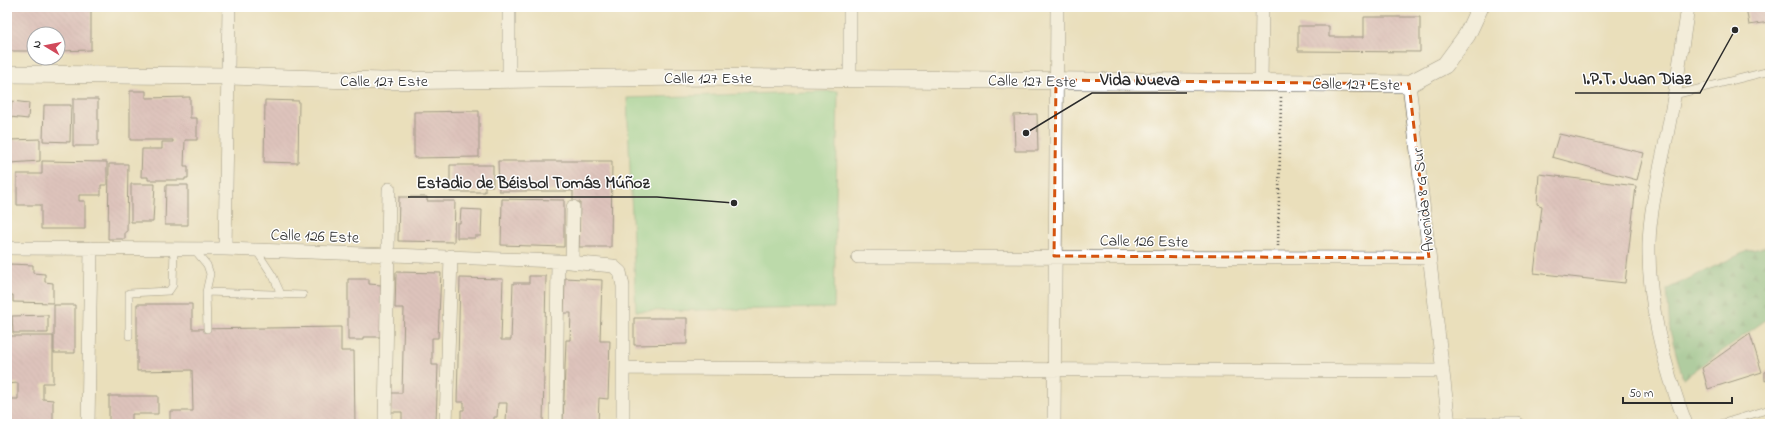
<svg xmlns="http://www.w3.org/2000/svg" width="1777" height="431" font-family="'Indie Flower',sans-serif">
	<defs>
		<pattern id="forest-firs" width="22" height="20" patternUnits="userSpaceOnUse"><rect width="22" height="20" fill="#6cb77f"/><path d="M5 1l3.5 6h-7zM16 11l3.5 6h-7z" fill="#599568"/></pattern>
		<pattern id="building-back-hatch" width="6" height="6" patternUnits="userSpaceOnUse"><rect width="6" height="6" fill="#cfa1bc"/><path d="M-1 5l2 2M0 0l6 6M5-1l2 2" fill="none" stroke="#a88399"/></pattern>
	</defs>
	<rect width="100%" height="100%" fill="#fff"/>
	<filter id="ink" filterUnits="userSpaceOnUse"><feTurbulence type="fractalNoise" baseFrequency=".025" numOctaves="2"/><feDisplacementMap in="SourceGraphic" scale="8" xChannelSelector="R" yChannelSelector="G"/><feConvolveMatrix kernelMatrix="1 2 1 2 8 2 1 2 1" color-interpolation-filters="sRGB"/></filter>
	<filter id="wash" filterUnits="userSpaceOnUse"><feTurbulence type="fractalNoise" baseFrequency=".012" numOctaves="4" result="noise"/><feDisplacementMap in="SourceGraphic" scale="16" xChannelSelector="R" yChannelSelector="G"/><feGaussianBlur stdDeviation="0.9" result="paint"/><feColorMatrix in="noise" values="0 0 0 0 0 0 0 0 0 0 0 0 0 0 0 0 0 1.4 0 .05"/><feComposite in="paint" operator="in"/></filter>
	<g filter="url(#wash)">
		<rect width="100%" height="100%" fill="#eadfbb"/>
		<path fill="#86d696" stroke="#588060" d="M838 91 834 308 636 311 627 98Z"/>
		<path fill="url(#forest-firs)" stroke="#4c7155" d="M1770 246V317L1683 379 1670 331 1667 289 1747 251Z"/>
		<g id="blocks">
			<path fill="url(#building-back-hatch)" d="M7 7H91V50L58 51V34H34V51H7Z
				M1358 7H1385V9L1358 8Z
				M1746 7H1770V22L1749 25Z
				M1364 17H1420V52L1298 51V26H1329V37H1364Z
				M130 91H146V98L190 97V118H197V140H185L184 166H188V178H185V180H148V177H141L142 149H162V142H173V140H130Z
				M73 99H98V146H73Z
				M265 100 299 101 298 163 264 162Z
				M12 101 29 103 28 119 10 117Z
				M44 105H71L70 142 43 141Z
				M479 111V157L414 158V112Z
				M1037 114 1038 151H1015L1014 115Z
				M1559 134 1644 153 1637 180 1552 157Z
				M10 138V140L40 139V161L10 163V167H7V139Z
				M42 161 107 162V185H101V195H79V201H85V229H41V205H17V174H42Z
				M498 161H612L611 247H579L580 202H573V191H499Z
				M109 164H128L127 232H125V239H108Z
				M450 165H493V186H485V192H450Z
				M1539 174 1636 186 1625 283 1534 273 1542 206 1537 204Z
				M131 184H155L153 222H131Z
				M166 185H188V225H165Z
				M399 197H427V201H455L454 242 398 241Z
				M502 199 564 200V247L501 245Z
				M461 209 482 210 481 236H475V238H457V223H460Z
				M9 264 33 265V273L45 274V282L53 283V303L13 302V295H8Z
				M396 272 441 273 438 338H432V365H438L436 423 402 424V412H391V393H402L404 308H395Z
				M529 276H546L543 424H509L506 422 507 403H498L497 417H494V424H461V410H464V402H457L460 278 503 279 501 340H511L513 283H529Z
				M565 278 602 280 600 341H610L608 399 599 398 598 424H563L566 340H570L571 313H564Z
				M348 279H369V284L381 285 385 337H363V340H348Z
				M137 304H192V329L341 327V351H354L355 424H170V411H193L192 370 137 371Z
				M54 305H75V353H54Z
				M48 315V333H13L12 316Z
				M634 318H687V344L634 345Z
				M1750 334 1762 372 1708 389 1702 368Z
				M7 336H53V383H43V399L53 400V424H7V399H18V383L7 384Z
				M1770 370V379L1765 381V372Z
				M109 396H158V414H132V424H109Z"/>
		</g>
	</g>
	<g filter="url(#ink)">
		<use href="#blocks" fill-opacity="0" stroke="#484641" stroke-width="1"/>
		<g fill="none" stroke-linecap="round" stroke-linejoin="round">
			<g stroke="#484641" stroke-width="8">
				<path id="service" d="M1674 95 1770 71
					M194 249 207 265 210 274 206 292 207 329
					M256 250 273 276 281 294
					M206 292 303 295
					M129 336V293L169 291 173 285 174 248
					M1720 424 1770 409"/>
			</g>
			<g stroke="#484641" stroke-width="14">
				<path id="minor" d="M509 7V80
					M850 78V7
					M1261 82 1262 7
					M1409 84 1449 424
					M7 248 225 249 558 261 613 266 620 272 623 286V424
					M225 249 229 7
					M858 257 1429 258
					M572 262 573 207
					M623 368 1443 371
					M88 424 91 248
					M385 424 389 189
					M446 424 451 256
					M556 424 558 261
					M1054 424 1057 7
					M1450 424H1518
					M1686 424C1664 367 1648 305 1649 244 1650 205 1661 167 1668 130 1676 89 1682 48 1688 7"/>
			</g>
			<g stroke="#484641" stroke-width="18">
				<path id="tertiary" d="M7 74 229 76 382 81 687 77 1409 84 1445 65 1467 35 1480 7"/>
			</g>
			<path stroke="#484641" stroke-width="2.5" stroke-dasharray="1 3" stroke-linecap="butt" d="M1278 246 1281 97"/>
			<use href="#service" stroke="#fff" stroke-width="7"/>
			<use href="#minor" stroke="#fff" stroke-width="13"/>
			<use href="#tertiary" stroke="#fff" stroke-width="17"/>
		</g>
	</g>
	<path d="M0 0H1777V431H0ZM1056 80 1409 84 1429 258 1054 256Z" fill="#eadfbb" fill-opacity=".55" fill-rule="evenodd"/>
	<path fill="none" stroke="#d5540f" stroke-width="3" stroke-dasharray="8 5" stroke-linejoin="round" d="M1056 80 1409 84 1429 258 1054 256Z"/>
	<g text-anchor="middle" stroke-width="3" stroke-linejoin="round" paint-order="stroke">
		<g font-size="16" fill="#2b2b2b" stroke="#fff">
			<text x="708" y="83">Calle 127 Este</text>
			<text x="384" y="86">Calle 127 Este</text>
			<text transform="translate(1032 80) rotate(1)" y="6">Calle 127 Este</text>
			<text transform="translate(1356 83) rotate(1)" y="6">Calle 127 Este</text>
			<text transform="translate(1422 200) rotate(-96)" y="6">Avenida 8 G Sur</text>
			<text transform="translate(315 235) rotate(2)" y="6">Calle 126 Este</text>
			<text transform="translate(1144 240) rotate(1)" y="6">Calle 126 Este</text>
		</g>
	</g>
	<path fill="none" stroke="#2b2b2b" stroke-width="1.5" d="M1735 30L1700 93H1575M1026 133L1092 93H1187M734 203L657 197H408"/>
	<g fill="#2b2b2b" stroke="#fff" stroke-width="1.5">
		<circle cx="1735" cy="30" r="4"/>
		<circle cx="1026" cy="133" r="4"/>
		<circle cx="734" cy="203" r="4"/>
	</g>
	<g font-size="17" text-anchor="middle" font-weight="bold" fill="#2b2b2b" stroke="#fff" stroke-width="3" stroke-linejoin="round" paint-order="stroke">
		<text x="1637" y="84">I.P.T. Juan Diaz</text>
		<text x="1140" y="85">Vida Nueva</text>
		<text x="533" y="188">Estadio de Béisbol Tomás Múñoz</text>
	</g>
	<rect width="1777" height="431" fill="none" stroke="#fff" stroke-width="24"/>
	<g transform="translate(46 46) rotate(280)"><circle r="19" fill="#ffffff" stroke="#aaaaaa"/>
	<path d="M0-3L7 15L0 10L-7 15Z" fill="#d1495b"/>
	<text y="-6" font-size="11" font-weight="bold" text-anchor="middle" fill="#2b2b2b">N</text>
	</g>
	<path d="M1623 397v6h109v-6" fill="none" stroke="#2b2b2b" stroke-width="2"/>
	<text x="1629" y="397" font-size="12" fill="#2b2b2b" stroke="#ffffff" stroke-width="3" paint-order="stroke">50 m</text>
</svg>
